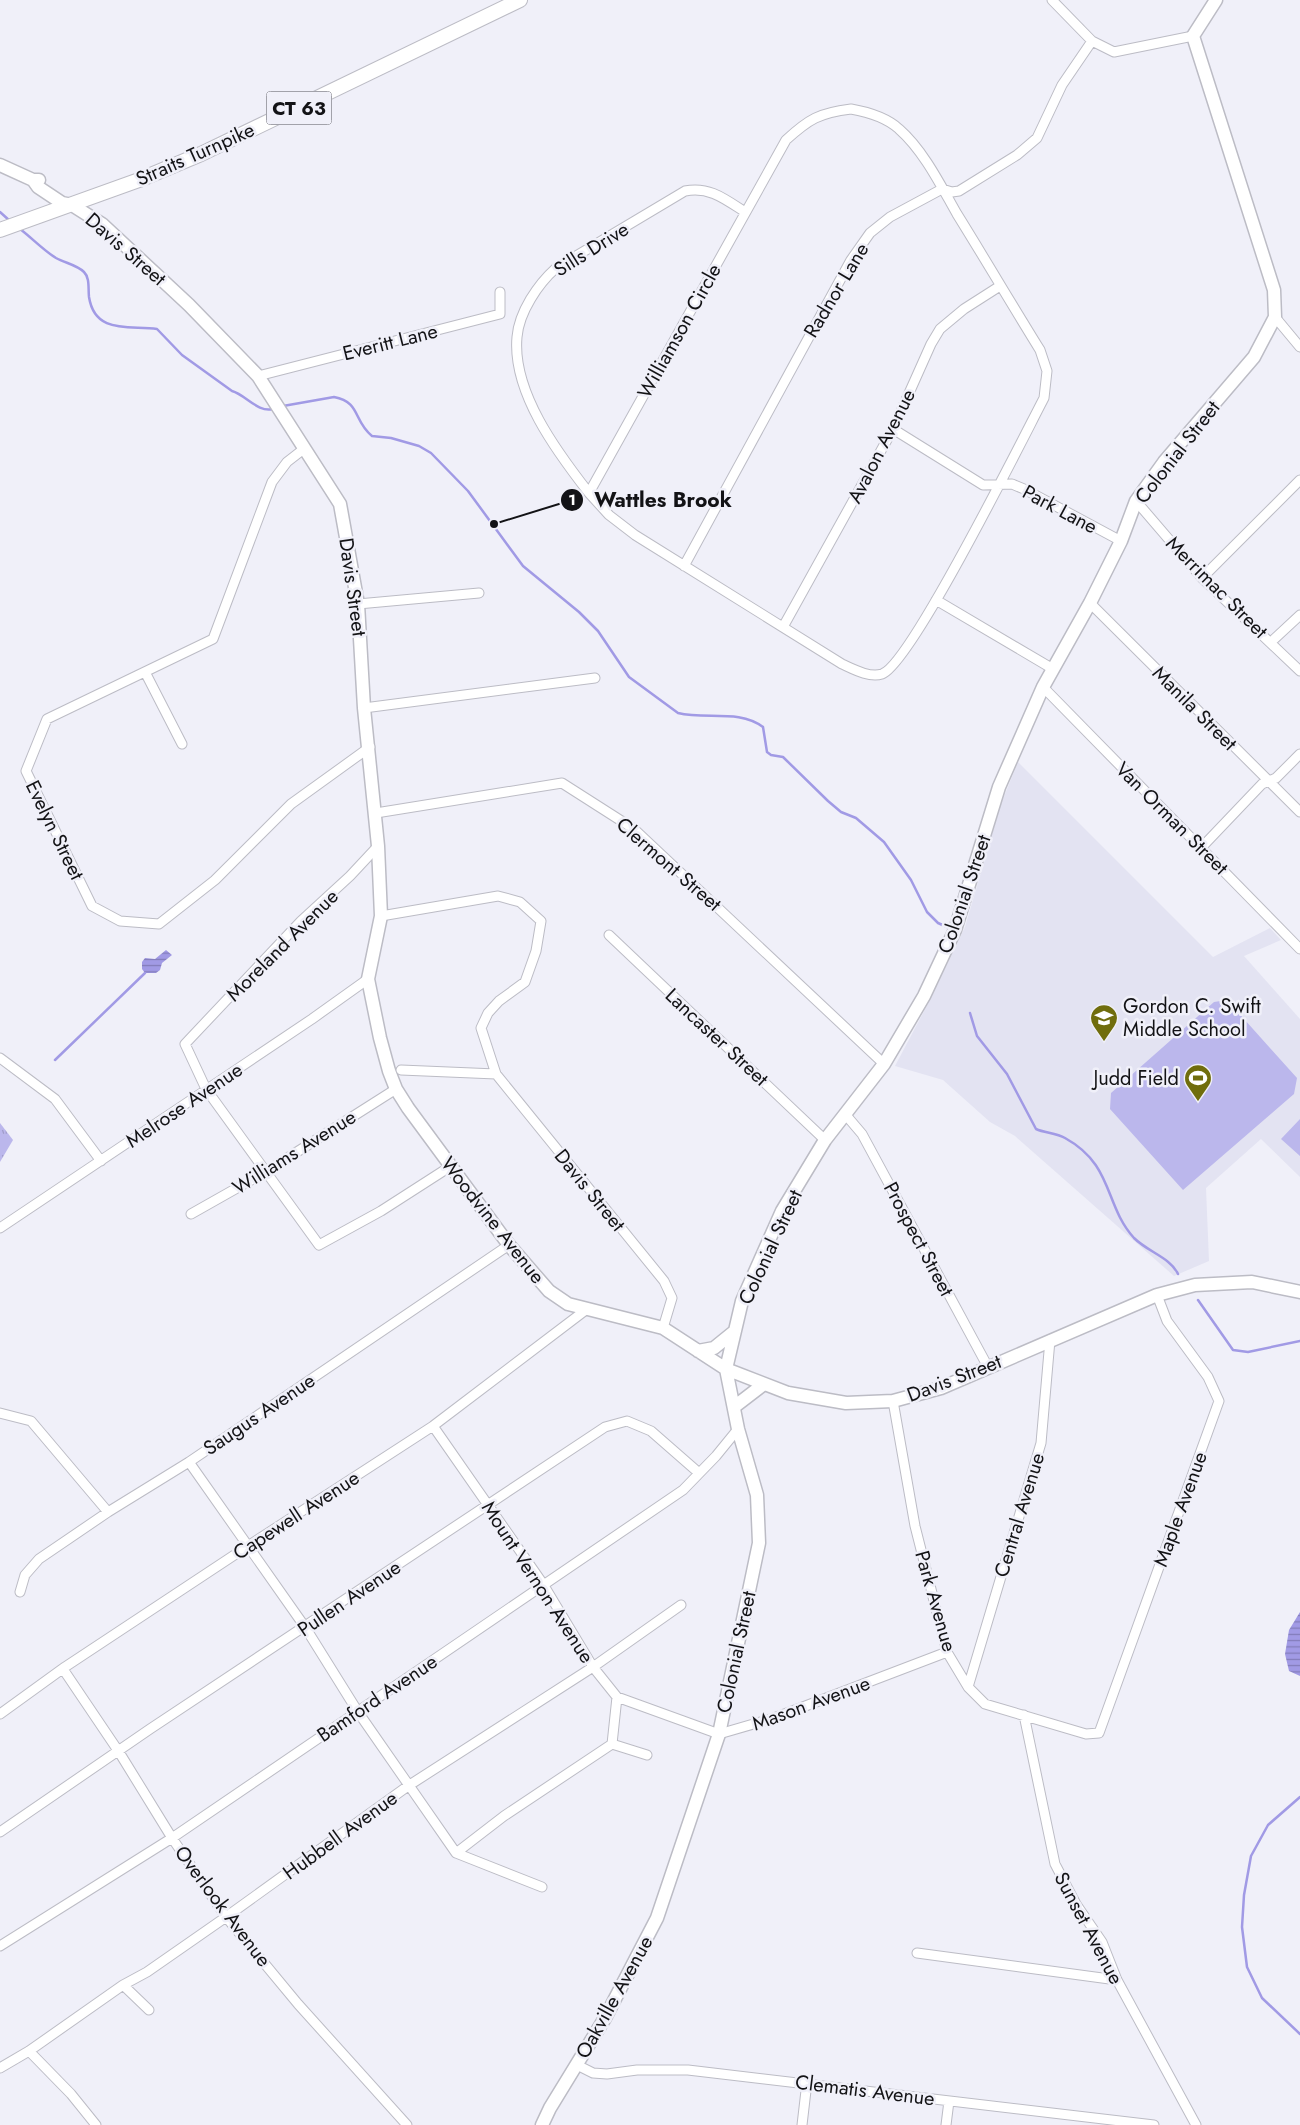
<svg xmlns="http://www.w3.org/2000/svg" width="1300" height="2125" font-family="Jost,sans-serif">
	<defs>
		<pattern id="park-tufts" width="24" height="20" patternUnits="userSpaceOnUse" patternTransform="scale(1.25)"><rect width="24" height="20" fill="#bbb7ec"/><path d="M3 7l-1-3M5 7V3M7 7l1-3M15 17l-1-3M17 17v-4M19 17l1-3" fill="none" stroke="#a09cca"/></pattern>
		<pattern id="water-rules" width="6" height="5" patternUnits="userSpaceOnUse" patternTransform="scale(1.25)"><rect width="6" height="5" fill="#a19ae5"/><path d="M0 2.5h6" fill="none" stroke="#827cb9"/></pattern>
	</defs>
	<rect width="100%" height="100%" fill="#f0f0f9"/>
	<path fill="#e3e3f2" d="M1018 762 1213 957 1270 928 1281 940 1244 956 1300 1019V1177L1261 1139 1206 1188 1209 1261 1174 1276 1015 1136 990 1122 943 1080 895 1066 931 998 965 927 1001 804Z"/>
	<path fill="url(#park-tufts)" d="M0 1123 13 1140 0 1162Z"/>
	<path fill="#bbb7ec" d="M1227 1000 1297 1078 1294 1094 1183 1190 1110 1109 1111 1093 1214 1002Z
		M1300 1119V1156L1281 1139Z"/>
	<path fill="url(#water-rules)" d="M166 950 172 955 162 963 160 970 156 973H145L142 969V962L145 958 155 959Z
		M1300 1612V1676L1289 1671 1285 1654 1289 1630Z"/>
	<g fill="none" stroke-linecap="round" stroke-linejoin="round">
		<path stroke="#a19ae5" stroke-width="2.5" d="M0 212 10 221
			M20 229C32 238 43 250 56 258 65 263 77 265 84 272 90 278 88 288 89 297 95 335 130 325 157 329L182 355 232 391C246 395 258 413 273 409
			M283 406 334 397C361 402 353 421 372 436L391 438 419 446 431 453 468 491 523 566 579 612 598 631 629 677 678 713C706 720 739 709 763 727L767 752 771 755 783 757 828 801 841 812 856 818 884 842 911 880 927 912 938 923 947 927
			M970 1013 977 1036 1007 1074 1036 1129C1045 1133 1056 1133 1065 1138 1114 1165 1104 1205 1134 1238 1148 1252 1171 1258 1178 1274
			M55 1060 145 973
			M1198 1300 1233 1350 1248 1352 1300 1341
			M1300 1797 1268 1825 1251 1856 1244 1895 1242 1927 1247 1967 1262 1998 1300 2034"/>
		<g stroke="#bcbcc5" stroke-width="11">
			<path id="street" d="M1052 0 1092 41 1114 52 1193 36
				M851 109C868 112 886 117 899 129 924 151 941 186 957 214 985 259 1012 305 1040 350L1047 371 1044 398C1023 438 911 664 882 674 869 678 853 669 842 664L635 535 609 515 589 493 786 140C809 119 819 113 851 109Z
				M1275 317 1300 347
				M258 376 500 314V292
				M893 429 983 485 1012 484 1024 489 1121 541
				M305 448 287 462 272 482 213 639 47 719 26 771 92 906 120 921 159 924 215 880 291 804 370 747
				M589 493C557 452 512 392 517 337 519 312 538 284 556 268L685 191C709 186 725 199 745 212
				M1136 501 1202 578 1300 671
				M684 566 851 260 870 233 890 217 942 189 952 192 959 191 1017 155 1037 138 1062 85 1092 41
				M1202 578 1300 480
				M936 600 1053 669
				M1090 603 1300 812
				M358 604 479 593
				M783 627 893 429 931 344 940 329 964 309 1000 286
				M1271 642 1300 615
				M145 672 182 744
				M1043 687 1300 949
				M364 708 595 678
				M376 813 562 783 634 829 884 1064
				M378 846 350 876 301 921 185 1044 206 1089 319 1245 381 1211 451 1166
				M1201 848 1262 784 1276 778 1300 754
				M381 916 498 896 520 902 541 921 536 951 525 982 499 1001 488 1013 481 1028 496 1074 664 1281 672 1298 663 1328
				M609 935 825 1140
				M0 1058 55 1099 101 1161
				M401 1070 496 1074
				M845 1114 862 1134 988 1367
				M191 1214 267 1171 396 1089
				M0 1228 312 1019 368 979
				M893 1401 915 1526 947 1652 968 1687 985 1704 1086 1734 1099 1733 1219 1401 1208 1377 1167 1321 1157 1295
				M0 1413 31 1421 108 1512
				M433 1426 543 1584 593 1667 617 1697 612 1744
				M189 1462 305 1627 358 1712 456 1853
				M20 1592 25 1575 39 1559 108 1512 189 1462 509 1245
				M63 1669 119 1752 172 1838 226 1917 298 2004 407 2125
				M968 1687 1041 1443 1050 1340
				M617 1697 719 1734 774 1718 947 1652
				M0 1714 65 1667 248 1546 433 1426 587 1309
				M1024 1715 1055 1864 1076 1904 1102 1942 1117 1980 1196 2125
				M612 1744 647 1755
				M0 1832 150 1729 605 1427 627 1421 651 1431 699 1473
				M456 1853 504 1816 612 1744
				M456 1853 542 1887
				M0 1946 172 1838 683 1490 716 1456 738 1429
				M917 1953 1117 1980
				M123 1985 149 2010
				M29 2051 71 2094 96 2125
				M577 2065 593 2073 607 2074 637 2070H688L1154 2125
				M0 2068 29 2051 123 1985 147 1972 226 1917 408 1786 593 1667 681 1605
				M802 2125 807 2082
				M946 2125 949 2101"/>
		</g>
		<g stroke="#bcbcc5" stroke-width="15">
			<path id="secondary" d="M0 165 33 180H39
				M33 180 38 187 62 203 72 205 102 224 189 305 258 376 340 504 358 604 364 708 378 846 381 916 368 979 380 1038 389 1071 396 1089 408 1108 509 1245 549 1291 568 1304 663 1328 726 1369 788 1393 846 1403 893 1401 941 1388 1157 1295 1195 1285 1252 1282 1300 1292
				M698 1351 714 1348 735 1331
				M734 1407 764 1384
				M542 2125 550 2108 605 2018 657 1918 719 1734 759 1543 757 1495 738 1429 726 1369 742 1301 782 1211 825 1140 884 1064 924 996 955 930 999 787 1043 687 1090 603 1121 541 1136 501 1164 462 1254 357 1275 317 1274 290 1193 36 1216 0"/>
		</g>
		<g stroke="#bcbcc5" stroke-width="16">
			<path id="primary" d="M0 230 139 180 201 154 520 0"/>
		</g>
		<use href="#street" stroke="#fff" stroke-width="9"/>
		<use href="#secondary" stroke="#fff" stroke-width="12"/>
		<use href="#primary" stroke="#fff" stroke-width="14"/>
	</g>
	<defs>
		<g id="school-pin" transform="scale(1.4375)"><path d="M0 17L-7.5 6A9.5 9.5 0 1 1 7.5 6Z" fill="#706d0d" stroke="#f0f0f9"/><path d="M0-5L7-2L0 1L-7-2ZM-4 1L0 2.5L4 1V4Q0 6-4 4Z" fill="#fff"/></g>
		<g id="stadium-pin" transform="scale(1.4375)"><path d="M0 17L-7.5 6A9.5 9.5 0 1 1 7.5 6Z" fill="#706d0d" stroke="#f0f0f9"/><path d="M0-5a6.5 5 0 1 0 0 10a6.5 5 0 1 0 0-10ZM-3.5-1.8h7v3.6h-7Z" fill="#fff"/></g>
	</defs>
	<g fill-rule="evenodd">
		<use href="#school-pin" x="1104" y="1018"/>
		<use href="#stadium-pin" x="1198" y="1078"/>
	</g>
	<g text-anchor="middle" stroke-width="5" stroke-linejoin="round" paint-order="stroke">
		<rect fill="#f0f0f9" stroke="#55555a" stroke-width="1" x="266.5" y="91.5" width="65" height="33" rx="4"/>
		<g font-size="19" font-weight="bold" fill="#131316">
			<text x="299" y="115">CT 63</text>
		</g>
		<g font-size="20" fill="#131316" stroke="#f0f0f9">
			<text transform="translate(195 154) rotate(-24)" y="7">Straits Turnpike</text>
			<text transform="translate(126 249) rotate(41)" y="7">Davis Street</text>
			<text transform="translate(591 249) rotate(-32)" y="7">Sills Drive</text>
			<text transform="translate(836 290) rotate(-59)" y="7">Radnor Lane</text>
			<text transform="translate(679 331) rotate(-61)" y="7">Williamson Circle</text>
			<text transform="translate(390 342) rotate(-14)" y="7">Everitt Lane</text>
			<text transform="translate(881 446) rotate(-63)" y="7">Avalon Avenue</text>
			<text transform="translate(1177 452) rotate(-52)" y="7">Colonial Street</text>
			<text transform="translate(1060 509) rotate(28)" y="7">Park Lane</text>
			<text transform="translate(353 587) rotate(82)" y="7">Davis Street</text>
			<text transform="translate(1217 587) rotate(45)" y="7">Merrimac Street</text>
			<text transform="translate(1195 708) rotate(45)" y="7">Manila Street</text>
			<text transform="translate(1172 818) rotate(45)" y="7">Van Orman Street</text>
			<text transform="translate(55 830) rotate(64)" y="7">Evelyn Street</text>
			<text transform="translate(669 864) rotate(41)" y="7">Clermont Street</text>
			<text transform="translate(964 894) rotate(-71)" y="7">Colonial Street</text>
			<text transform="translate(282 945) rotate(-45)" y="7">Moreland Avenue</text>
			<text transform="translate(717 1037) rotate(43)" y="7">Lancaster Street</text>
			<text transform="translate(184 1105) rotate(-34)" y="7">Melrose Avenue</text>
			<text transform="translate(294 1152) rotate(-32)" y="7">Williams Avenue</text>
			<text transform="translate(590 1190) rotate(51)" y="7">Davis Street</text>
			<text transform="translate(493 1220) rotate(52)" y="7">Woodvine Avenue</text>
			<text transform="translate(919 1239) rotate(62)" y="7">Prospect Street</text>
			<text transform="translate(770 1247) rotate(-65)" y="7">Colonial Street</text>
			<text transform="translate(954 1378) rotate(-21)" y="7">Davis Street</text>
			<text transform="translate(259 1414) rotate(-34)" y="7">Saugus Avenue</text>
			<text transform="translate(1180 1509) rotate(-70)" y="7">Maple Avenue</text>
			<text transform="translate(296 1515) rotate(-33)" y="7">Capewell Avenue</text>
			<text transform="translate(1019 1515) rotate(-73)" y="7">Central Avenue</text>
			<text transform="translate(538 1582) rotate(57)" y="7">Mount Vernon Avenue</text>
			<text transform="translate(349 1598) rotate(-34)" y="7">Pullen Avenue</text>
			<text transform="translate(936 1601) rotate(74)" y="7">Park Avenue</text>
			<text transform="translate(736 1652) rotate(-78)" y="7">Colonial Street</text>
			<text transform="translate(377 1698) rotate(-34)" y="7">Bamford Avenue</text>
			<text transform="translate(811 1703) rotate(-20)" y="7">Mason Avenue</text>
			<text transform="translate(340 1835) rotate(-36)" y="7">Hubbell Avenue</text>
			<text transform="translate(223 1906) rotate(53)" y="7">Overlook Avenue</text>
			<text transform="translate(1089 1928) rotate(62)" y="7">Sunset Avenue</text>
			<text transform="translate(614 1997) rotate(-61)" y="7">Oakville Avenue</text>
			<text transform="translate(865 2090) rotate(7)" y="7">Clematis Avenue</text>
		</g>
		<g font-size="20" fill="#131316" stroke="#f0f0f9" text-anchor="start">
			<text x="1123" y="1013">Gordon C. Swift<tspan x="1123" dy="23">Middle School</tspan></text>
			<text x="1179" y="1085" text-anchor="end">Judd Field</text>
		</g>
	</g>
	<path fill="none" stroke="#131316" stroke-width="2" d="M494 524L572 500"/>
	<g fill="#131316" stroke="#f0f0f9" stroke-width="2">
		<circle cx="494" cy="524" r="5"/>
		<circle cx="572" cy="500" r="12"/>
	</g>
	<g font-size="15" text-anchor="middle" font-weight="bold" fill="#fff">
		<text x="572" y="505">1</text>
	</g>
	<g font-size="21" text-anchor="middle" font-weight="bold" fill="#131316" stroke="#f0f0f9" stroke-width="5" stroke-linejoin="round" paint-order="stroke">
		<text x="663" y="507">Wattles Brook</text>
	</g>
</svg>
